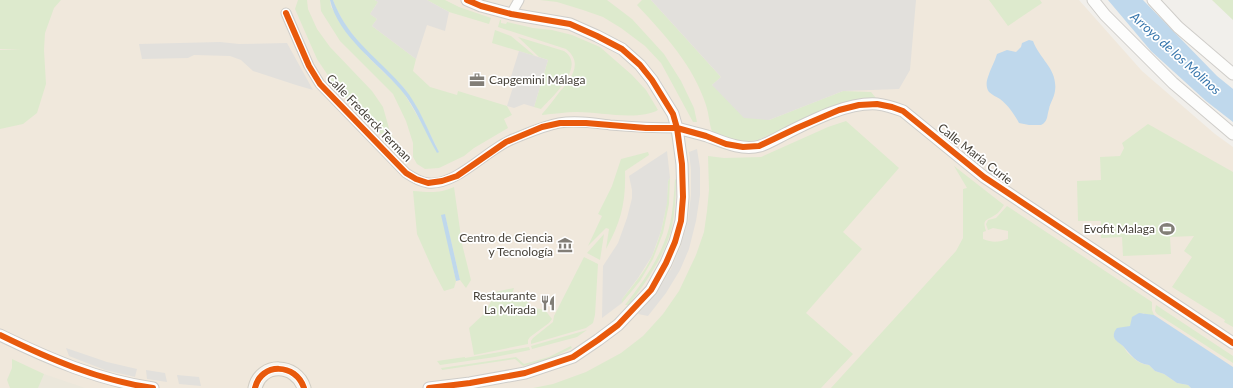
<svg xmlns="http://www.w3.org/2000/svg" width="1233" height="388" font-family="Lato,sans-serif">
	<rect width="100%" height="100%" fill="#f1efeb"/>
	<path fill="#f0e8dc" d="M0 0H1079L1142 71 1215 134 1233 147V388H0Z"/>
	<path fill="#ebe7db" d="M36 371 44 374 85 388H34Z"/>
	<path fill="#ddeacd" d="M0 0H61L54 8 45 33 44 50 46 84 37 113 23 124 0 129V50H21L0 49Z
		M298 0H307L308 9 317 29 330 47 372 91 383 107 390 132 404 156 354 108 333 83 317 59 295 9Z
		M320 0H330L331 7 367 56 402 90 439 152 417 108 404 88 368 53 347 28 335 6 333 0H375L378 2 370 14 377 19 372 26 416 59 413 71 430 87 457 95 458 91 507 106 512 115 504 119 508 128 474 148 464 156 439 168 425 169 417 164 413 157V143L406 121 393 94 340 41 321 11Z
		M427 0H445L459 7 491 18 489 24 449 12Z
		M540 0H607L632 19 664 54 681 81 694 108 697 122H693L661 63 645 46 621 28 603 17 583 10 557 2Z
		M642 0H651L721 77 712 85 769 120 843 91 871 92 876 98 868 100 846 102 830 107 758 140 742 142 725 139 712 132C709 123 709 114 706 105 693 65 665 35 637 5Z
		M989 0H1040L1042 3 1008 26Z
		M1212 0H1233V20Z
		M500 20H501V23L506 24 507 22 533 28 552 30 572 35 600 47 632 75 646 90 658 110C639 121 599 112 577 112 565 112 554 114 542 115V114C548 107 553 101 558 94 569 81 585 64 566 49L498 27Z
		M495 30 511 36 535 56 492 43Z
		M518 37 564 51C587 66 552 97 541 109L534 107 548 60 539 57Z
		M846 121 899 168 843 232 862 249 806 313 853 354 821 388H533L553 384 586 372 621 353 643 336 663 314 679 291 696 255 704 232 707 211 709 190 708 156 724 158 761 157 828 127Z
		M1148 124 1233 172V327L1224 322 1225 320 1172 287 1192 257 1184 251 1194 236 1170 237 1171 254 1123 256 1122 237 1101 238V221H1078L1077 181 1101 180 1100 157 1120 156 1124 148 1122 143Z
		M648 152 649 155 625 171C626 202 621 222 606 249L609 229 606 228 588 246 602 216 598 214 612 186 621 159Z
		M954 166 1004 205C1001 209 999 213 995 215 986 221 982 219 986 231L983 232V239C993 243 999 242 1008 239V231L993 228 988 230 986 224 988 220 996 218 1007 206 1152 302V310L1154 315H1147L1143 313 1130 326 1114 333C1113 340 1118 341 1123 346 1125 348 1126 352 1129 354 1134 359 1141 365 1149 365L1155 371 1164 374 1177 383 1188 385 1191 388H831L956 251 963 238V189L967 188Z
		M670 178 669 204 663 233 653 259 640 281 622 303V299C633 285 645 272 652 256 663 232 667 206 668 181Z
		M675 179 676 180C676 196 675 212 672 227 665 256 646 282 629 305H625C643 282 661 257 669 228 673 212 674 195 675 179Z
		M454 187 462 244 471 280 466 288 460 280 445 215H442L456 281 454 288 444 291 433 270 417 234 413 191C429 192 439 194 454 187Z
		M604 234 600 260 587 253Z
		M584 257 598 264 595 315 593 323 586 328 531 344V341L533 338 553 322 554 316Z
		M514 288 512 294 528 302 530 307 545 310 552 319 549 323 530 337 528 340V344L474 355 469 328 486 312 495 292Z
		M1156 305 1233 356V363L1157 314 1155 311Z
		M587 330 577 337 532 349 531 346Z
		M571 346 572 348 550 359 523 366 515 359 442 370 441 368 516 357 524 364 549 357Z
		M529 347 530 350 495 357 440 365 437 361 465 357V358Z
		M12 359 44 374 38 388H10L7 380 12 368Z"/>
	<path fill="#e2e0dc" d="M375 0H427L449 12 445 31 427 25 416 59 372 26 377 19 370 14 378 2Z
		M651 0H916L910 70 899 89 843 91 769 120 744 118 712 85 721 77Z
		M220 42 239 44 287 43 313 90 296 85 253 71 241 60 230 56 194 55 188 58 142 59 139 44Z
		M519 51 548 60 534 107 524 104 514 108 507 106 514 84 509 83Z
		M697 149 700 168V195L696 221 689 249 680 270 666 293 648 316 638 314 659 289 671 269 680 248 688 221 691 195V170L689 152Z
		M667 151 670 178 668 181 667 203 661 231 652 256 638 278 622 299V303L602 318 603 266 618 243 627 218 632 198V190L629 176Z
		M66 348 107 362 137 369 135 377 105 370 69 356Z
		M146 370 165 373 167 382 147 379Z
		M177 375 199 377 201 386 179 384Z"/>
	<path fill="#bfd8ec" d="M330 0H333C335 6 338 11 341 17 357 46 383 63 404 88 419 106 428 131 439 152L437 153C426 134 415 106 401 90 378 63 338 36 330 0Z
		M1108 0H1143L1217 76 1233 89V122L1206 101 1151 51Z
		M1029 40 1033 41C1040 60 1058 69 1055 91 1054 98 1050 103 1049 109 1047 115 1048 122 1041 125H1029L1019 123C1014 114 1008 105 1000 99 997 97 992 95 989 92 986 88 986 82 988 77 990 69 995 62 997 54L1007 50 1016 52 1021 47 1022 43Z
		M445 214 460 280 456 281 441 215Z
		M1139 313 1154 315 1233 367V388H1191L1188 385 1177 383 1164 374 1155 371 1149 365C1137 364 1130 354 1123 346 1120 343 1115 341 1114 337 1113 334 1115 330 1117 328L1130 326 1132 317Z"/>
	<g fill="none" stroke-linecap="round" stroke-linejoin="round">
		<g stroke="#cfcdc9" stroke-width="11">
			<path id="minor" d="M286 13 309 66 320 84 406 173C412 177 420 182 428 183 457 186 487 149 513 139 528 133 543 126 559 123 575 120 594 123 610 125 633 127 655 128 677 128
				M511 14 519 0"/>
		</g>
		<g stroke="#cfcdc9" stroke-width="13">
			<path id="tertiary" d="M1093 0 1105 15 1173 83 1233 134
				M1153 0 1178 27 1233 74
				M677 128C687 131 697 133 707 136 723 142 742 151 760 146 769 143 779 137 787 133 813 120 848 102 877 104 886 105 895 108 903 111L984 177 1233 343
				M0 335C49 359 98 380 153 388
				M429 388 470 383 525 373 573 357 598 340 618 325 651 290 666 263 675 242 681 221 683 197 682 164 677 128 673 114 652 80 640 65 622 49 597 36 570 24 511 14 481 6 467 0"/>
		</g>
		<g stroke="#d0ccc2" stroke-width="15">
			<path id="secondary" d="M255 388C261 362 296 363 304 388"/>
		</g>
		<use href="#minor" stroke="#fdfdfc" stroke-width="9"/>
		<use href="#tertiary" stroke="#fdfdfc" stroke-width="11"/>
		<use href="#secondary" stroke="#f6f4ef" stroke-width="13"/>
		<g stroke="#fff" stroke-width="8">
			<path id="cycleway" d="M286 13 309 66 320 84 406 173 416 179 428 183 442 181 457 176 506 142 542 127 560 123H586L646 128H677L706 136 726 144 743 147 759 146 797 128 839 110 859 105 877 104 892 107 903 111 984 177 1233 343
				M0 335C49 359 98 380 153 388
				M255 388C261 362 296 363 304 388
				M429 388 470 383 525 373 573 357 598 340 618 325 651 290 666 263 675 242 681 221 683 197 682 164 677 128 673 114 652 80 640 65 622 49 597 36 570 24 511 14 481 6 467 0"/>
		</g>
		<use href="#cycleway" stroke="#e8590c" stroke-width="6"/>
	</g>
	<defs>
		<g id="office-bare" transform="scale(1.2)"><path d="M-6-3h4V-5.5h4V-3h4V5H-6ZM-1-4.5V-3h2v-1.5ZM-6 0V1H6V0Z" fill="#827e77" stroke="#fff" stroke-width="2.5" paint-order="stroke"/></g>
		<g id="stadium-bare" transform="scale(1.2)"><path d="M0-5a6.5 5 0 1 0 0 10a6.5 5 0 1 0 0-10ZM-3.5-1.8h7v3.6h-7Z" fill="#827e77" stroke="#fff" stroke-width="2.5" paint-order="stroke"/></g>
		<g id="museum-bare" transform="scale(1.2)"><path d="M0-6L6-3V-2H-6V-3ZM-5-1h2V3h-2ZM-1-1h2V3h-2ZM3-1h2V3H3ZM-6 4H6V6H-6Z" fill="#827e77" stroke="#fff" stroke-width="2.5" paint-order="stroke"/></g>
		<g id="restaurant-bare" transform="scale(1.2)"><path d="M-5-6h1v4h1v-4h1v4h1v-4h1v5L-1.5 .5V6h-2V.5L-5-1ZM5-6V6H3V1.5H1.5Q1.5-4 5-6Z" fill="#827e77" stroke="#fff" stroke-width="2.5" paint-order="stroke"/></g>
	</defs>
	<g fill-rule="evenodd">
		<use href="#office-bare" x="477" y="80"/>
		<use href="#stadium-bare" x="1167" y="229"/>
		<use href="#museum-bare" x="565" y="245"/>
		<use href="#restaurant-bare" x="548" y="303"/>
	</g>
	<g text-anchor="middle" stroke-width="3.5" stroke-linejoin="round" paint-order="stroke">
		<g font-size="12" fill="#464138" stroke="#fff" text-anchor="end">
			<text x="489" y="84" text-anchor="start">Capgemini Málaga</text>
			<text x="1155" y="233">Evofit Malaga</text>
			<text x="553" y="242">Centro de Ciencia<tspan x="553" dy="14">y Tecnología</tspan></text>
			<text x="536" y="300">Restaurante<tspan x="536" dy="14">La Mirada</tspan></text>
		</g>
		<g font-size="12" fill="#464138" stroke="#fff">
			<text transform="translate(369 118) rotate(46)" y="4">Calle Frederck Terman</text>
			<text transform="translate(975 154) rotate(38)" y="4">Calle María Curie</text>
		</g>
		<g font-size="13" font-style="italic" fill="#3776ac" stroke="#fff">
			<text transform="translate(1176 53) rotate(42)" y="5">Arroyo de los Molinos</text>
		</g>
	</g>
</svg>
